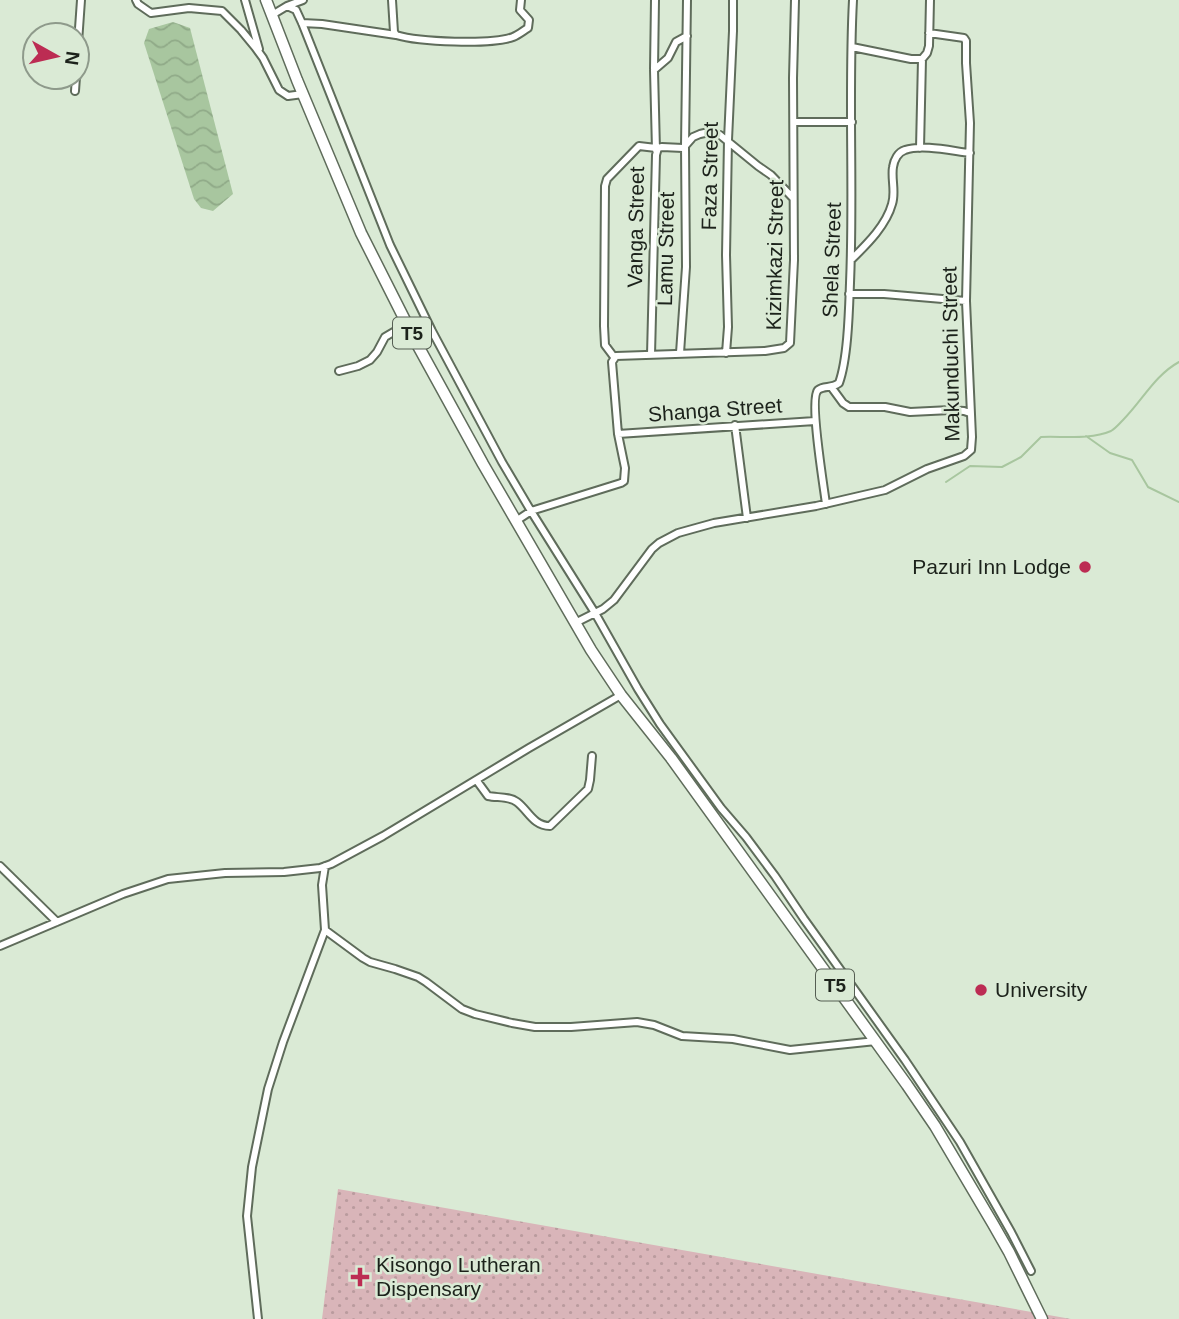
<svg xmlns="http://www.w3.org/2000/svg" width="1179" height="1319" font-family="Arial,sans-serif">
	<defs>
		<pattern id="grass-dots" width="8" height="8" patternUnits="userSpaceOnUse" patternTransform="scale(1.75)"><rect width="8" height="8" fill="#d9b5b9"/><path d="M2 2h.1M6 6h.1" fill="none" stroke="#ba9b9e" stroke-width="1.8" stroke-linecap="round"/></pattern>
		<pattern id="water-waves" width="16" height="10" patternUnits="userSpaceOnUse" patternTransform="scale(1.75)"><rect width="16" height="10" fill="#a8c69f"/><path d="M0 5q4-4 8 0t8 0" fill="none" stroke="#90aa88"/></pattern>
	</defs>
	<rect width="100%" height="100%" fill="#daead5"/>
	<path fill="url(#grass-dots)" d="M338 1189 1071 1319H322Z"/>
	<path fill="url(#water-waves)" d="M173 22 190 28 233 194 213 211 201 208 194 199 144 43 149 29Z"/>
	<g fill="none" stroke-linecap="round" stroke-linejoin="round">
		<path stroke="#a8c69f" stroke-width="2" d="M1086 436 1110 453 1132 460 1148 487 1179 502
			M946 482 970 466 1002 467 1021 457 1041 437C1063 436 1090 440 1111 431 1116 428 1119 424 1123 420 1142 401 1155 375 1179 362"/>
		<g stroke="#5f6c5b" stroke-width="10">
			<path id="minor" d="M136 0 138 4 151 13 189 8 222 11 241 30 255 47 263 58 279 90 288 96 303 94
				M245 0 259 49
				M392 0 394 32 396 35C419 42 491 45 513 37 518 35 523 31 528 28L529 20 520 10 521 0
				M287 6 296 10 302 23 390 245 432 331 502 462 531 511 595 613 638 689 660 724 721 808 746 837 775 876 804 919 905 1060 960 1142 1011 1232 1031 1271
				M272 15 287 6 303 0
				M302 23 322 24 396 35
				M852 47 911 59H922L927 53 929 46 930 0
				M77 57 81 0
				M654 69 655 0
				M75 91 76 77
				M795 122H852
				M920 148 922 59
				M656 150 654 70 668 58 676 42 687 36
				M851 260C866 245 886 226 892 204 896 192 891 179 893 167 894 160 898 152 905 150 922 144 952 151 970 153
				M849 294H884L966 301
				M680 353 686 267 685 146 693 137 700 134 709 132 720 135 758 166 771 175 793 198
				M726 353 728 327 726 255 728 140 733 31V0
				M651 355 656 155 658 148 662 147 683 148 685 146 687 0
				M614 357 605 345 604 326 605 186 607 179 639 146 656 148
				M339 371 358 366 370 360 377 352 385 337 407 324
				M832 388 843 403 849 407H885L910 412 951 410 964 411 970 413
				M735 425 747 518
				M618 434 815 421
				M826 504C824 488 809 398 818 390 824 385 831 389 839 383 848 358 849 310 850 283 854 189 848 94 853 0
				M516 521 531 511 621 483 624 481 625 468 618 434 612 362 616 356 765 351 784 348 790 343 794 260 793 78 795 0
				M575 623 603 609 614 600 652 549 659 543 678 533 714 523 816 506 885 490 927 469 964 456 971 450 972 437 966 301 970 123 966 63V41L964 38 929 33
				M477 781 488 796C497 798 509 796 517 802 528 810 533 826 550 826L588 789 590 780 592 756
				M0 866 57 922
				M325 930 363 958 370 962 395 969 418 977 426 982 462 1009 475 1014 512 1023 535 1027H571L637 1022 654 1025 682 1036 733 1039 790 1050 876 1041
				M0 946 123 894 168 879 225 873 284 872 320 868 331 864 383 836 529 748 621 695
				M258 1319 247 1216 252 1167 268 1089 283 1042 325 930 322 885 325 866"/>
		</g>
		<g stroke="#5f6c5b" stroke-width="13">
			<path id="trunk" d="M266 0 297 80 361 233 417 344 483 464 591 650 621 695 671 758 907 1085 935 1126 993 1224 1009 1252 1042 1319"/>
		</g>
		<use href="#minor" stroke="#fff" stroke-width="6"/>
		<use href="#trunk" stroke="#fff" stroke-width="10"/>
	</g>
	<g fill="#bc2c53" stroke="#daead5" stroke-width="2.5">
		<circle cx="1085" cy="567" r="7"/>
		<circle cx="981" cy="990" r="7"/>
		<path d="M356.5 1266.5h7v7h7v7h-7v7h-7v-7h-7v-7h7z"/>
	</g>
	<g text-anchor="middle" stroke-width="5" stroke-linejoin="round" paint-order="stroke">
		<g fill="#daead5" stroke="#555e53" stroke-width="2">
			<rect x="393" y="317.5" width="38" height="31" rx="5"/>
			<rect x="816" y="969.5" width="38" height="31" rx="5"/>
		</g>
		<g font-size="19" font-weight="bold" fill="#1c221b">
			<text x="412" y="340">T5</text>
			<text x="835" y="992">T5</text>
		</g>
		<g font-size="21" fill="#1c221b" stroke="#daead5">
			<text transform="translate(710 176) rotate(-89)" y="7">Faza Street</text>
			<text transform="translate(636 227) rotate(-89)" y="7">Vanga Street</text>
			<text transform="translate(666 249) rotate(-89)" y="7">Lamu Street</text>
			<text transform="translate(775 255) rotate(-89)" y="7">Kizimkazi Street</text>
			<text transform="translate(832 260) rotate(-88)" y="7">Shela Street</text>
			<text transform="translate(951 354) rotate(-91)" y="7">Makunduchi Street</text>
			<text transform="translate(715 410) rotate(-4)" y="7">Shanga Street</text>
		</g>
		<g font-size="21" fill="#1c221b" stroke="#daead5" text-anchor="start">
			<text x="1071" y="574" text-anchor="end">Pazuri Inn Lodge</text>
			<text x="995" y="997">University</text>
			<text x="376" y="1272">Kisongo Lutheran<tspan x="376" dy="24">Dispensary</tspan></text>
		</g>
	</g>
	<g transform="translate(56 56) rotate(98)"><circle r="33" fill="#daead5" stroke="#8e9a8b" stroke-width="2"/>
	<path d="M0-5L12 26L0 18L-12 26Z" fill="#bc2c53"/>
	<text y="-10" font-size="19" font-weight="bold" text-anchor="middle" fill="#1c221b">N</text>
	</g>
</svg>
